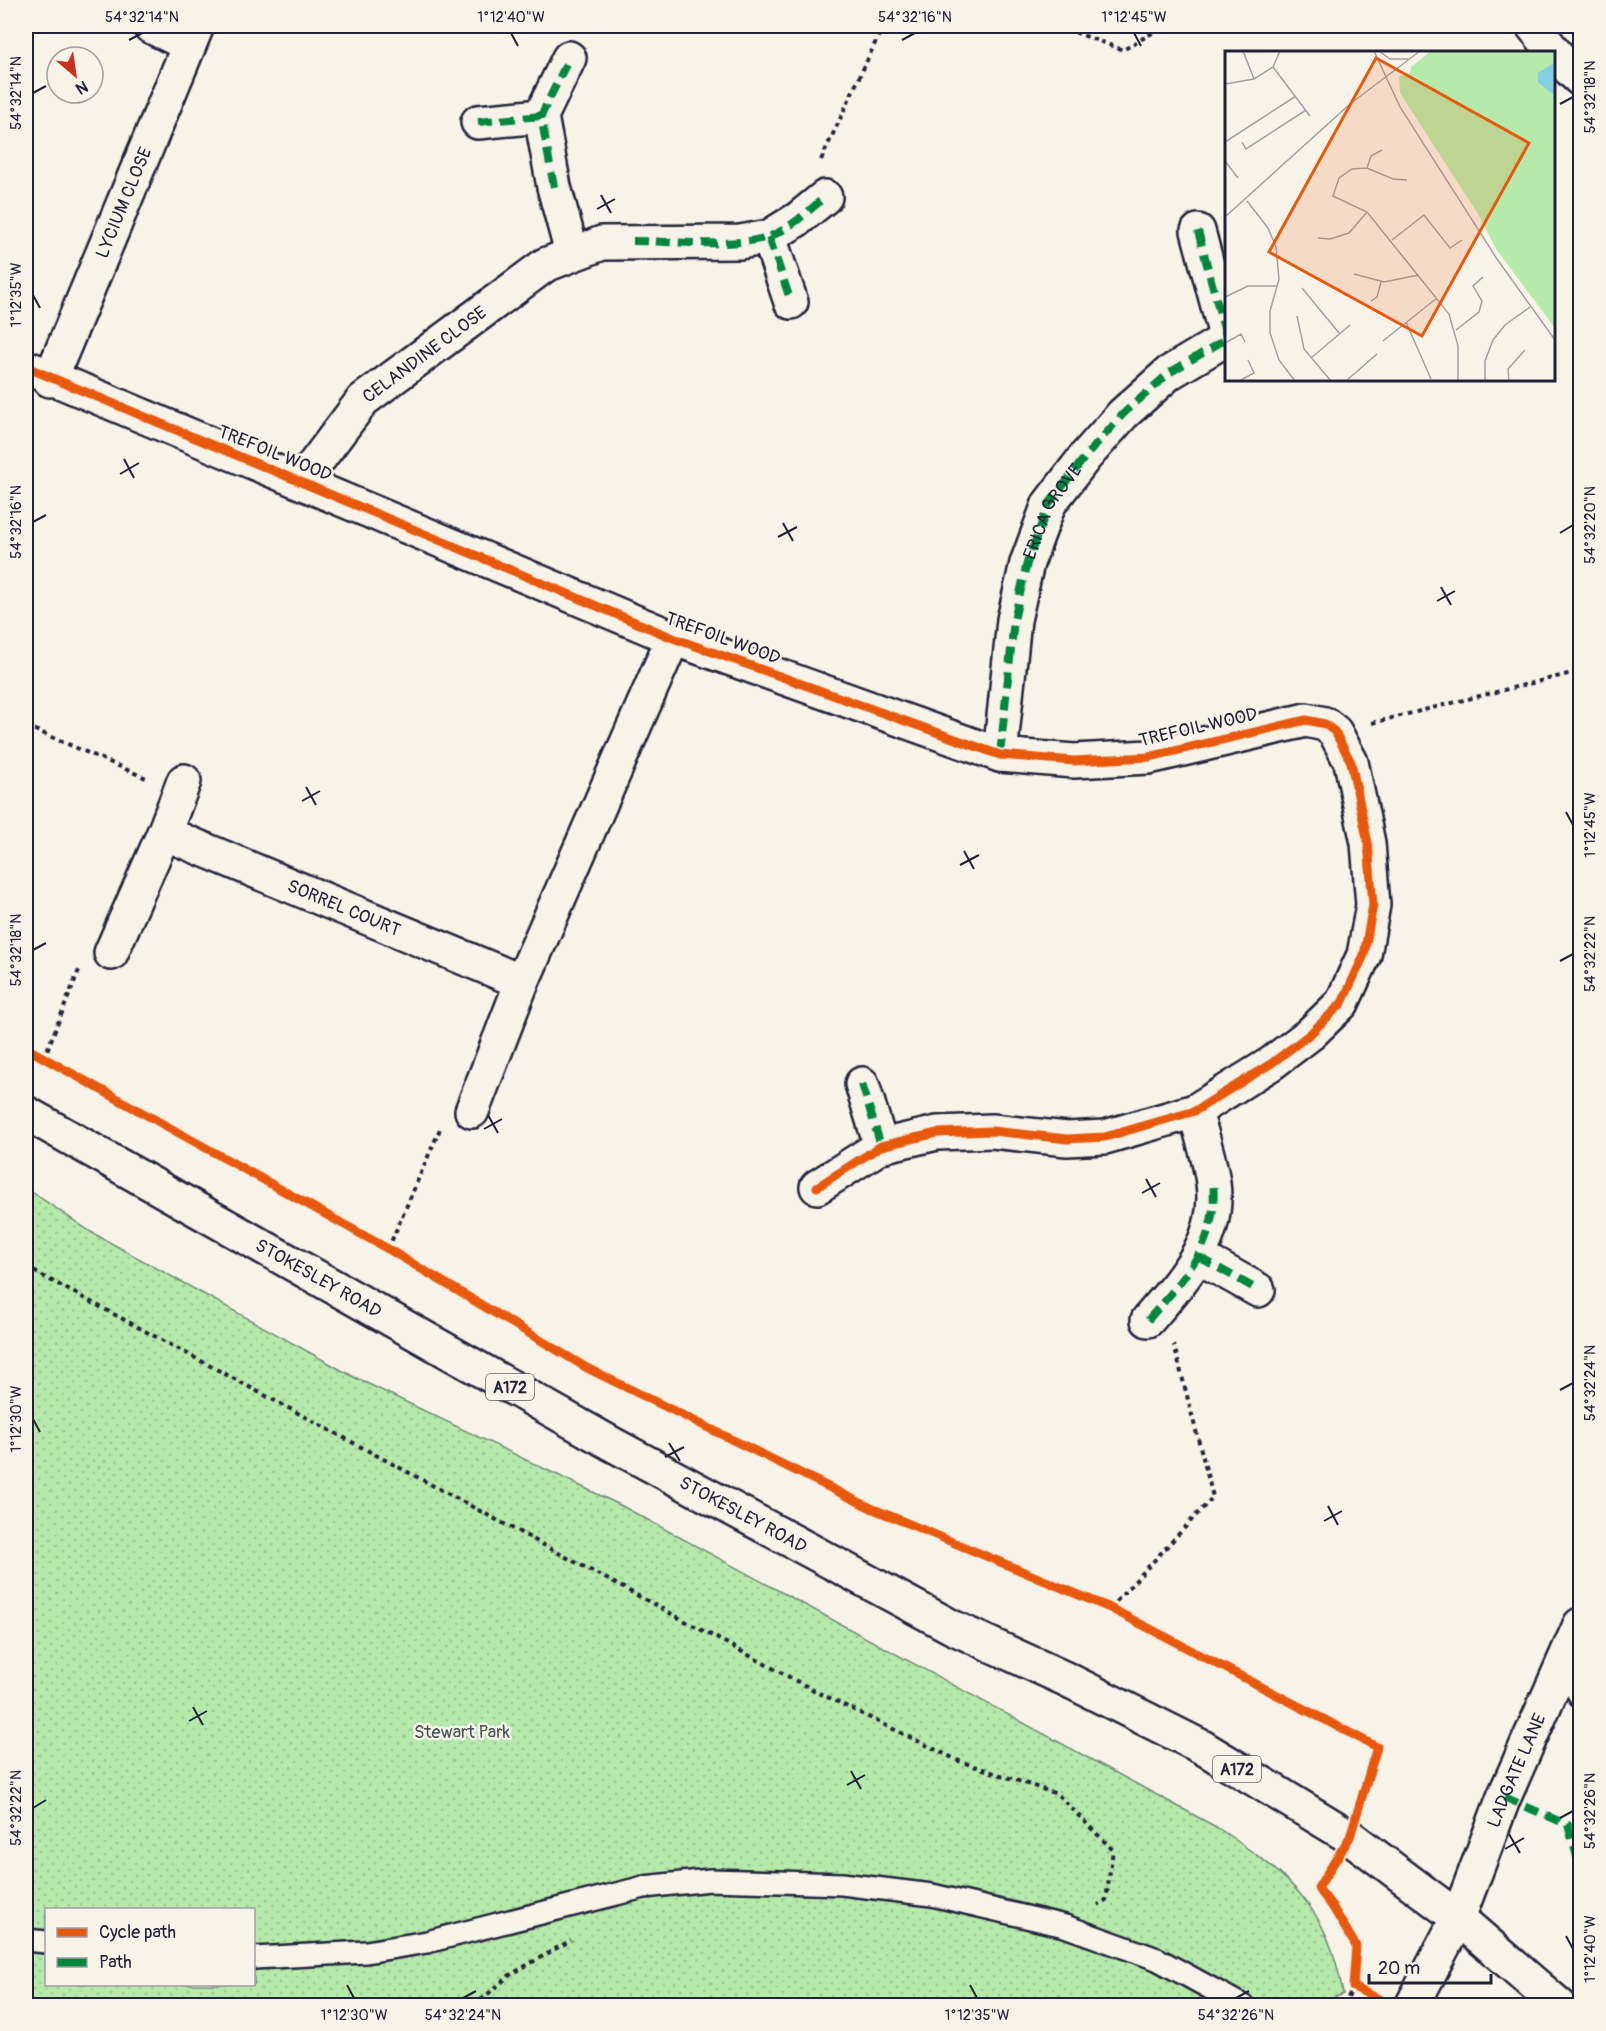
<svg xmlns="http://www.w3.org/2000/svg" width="1606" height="2031" font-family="Pangolin,sans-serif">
	<defs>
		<pattern id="park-dots" width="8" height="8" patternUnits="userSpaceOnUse" patternTransform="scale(1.5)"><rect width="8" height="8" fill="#b5eaab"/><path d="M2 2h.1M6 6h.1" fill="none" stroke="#9bc894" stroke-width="1.8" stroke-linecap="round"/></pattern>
	</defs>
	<rect width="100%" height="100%" fill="#f7f3e8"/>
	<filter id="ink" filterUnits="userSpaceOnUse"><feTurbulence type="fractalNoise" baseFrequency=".0167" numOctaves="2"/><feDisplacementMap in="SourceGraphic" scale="12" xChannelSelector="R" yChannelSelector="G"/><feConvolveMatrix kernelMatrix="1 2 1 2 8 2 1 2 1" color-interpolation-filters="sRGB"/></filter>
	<g filter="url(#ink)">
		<path fill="url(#park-dots)" stroke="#6c8673" stroke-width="1.5" fill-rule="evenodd" d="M26 1188 91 1232 354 1377 622 1506 1218 1828C1289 1876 1328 1905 1343 1994L1313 2006 26 2005ZM46 1910H254V1984H46Z"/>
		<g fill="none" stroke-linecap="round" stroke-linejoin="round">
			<g stroke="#22223b" stroke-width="26">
				<path id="lane" d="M1563 1668 1580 1696
					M26 1940 46 1942
					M254 1958 366 1952 427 1942 644 1887 710 1880 842 1884 932 1895 1065 1926 1157 1959 1243 2006"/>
			</g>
			<g stroke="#22223b" stroke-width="38">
				<g id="street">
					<path d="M150 26 189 45"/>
					<path d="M1533 26 1566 66 1580 79"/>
					<path d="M569 58 541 116 554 187 572 253"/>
					<path d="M478 122 541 116"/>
					<path d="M1198 231 1226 336"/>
					<path d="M769 237 791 302"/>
					<path d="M26 367 673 638 1000 755 1074 761 1149 757 1306 720 1325 724 1335 732 1351 762 1368 843 1373 905 1364 955 1342 1003 1310 1034 1272 1063 1195 1111 1105 1137 1067 1139 992 1131 937 1133 881 1146 817 1187"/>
					<path id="s1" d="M50 380 197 26"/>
					<path id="s2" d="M302 481 363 400 545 265 602 243 740 242 769 237 798 219 825 197"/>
					<path id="s3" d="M1000 755 1014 620 1027 563 1049 504 1085 457 1123 414 1169 373 1226 339"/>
					<path d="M164 833 184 781"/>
					<path id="s4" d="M111 953 164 833 522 982 673 638"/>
					<path d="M862 1084 881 1146"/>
					<path d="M472 1111 522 982"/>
					<path d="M1199 1257 1258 1290"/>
					<path d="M1148 1320C1182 1280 1221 1240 1213 1183 1210 1159 1201 1134 1195 1111"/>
				</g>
			</g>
			<g stroke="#22223b" stroke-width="38">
				<g id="secondary">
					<path id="s5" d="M1412 2006 1458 1918 1504 1797 1580 1625"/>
				</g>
			</g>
			<g stroke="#22223b" stroke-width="38">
				<g id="primary">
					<path id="s6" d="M26 1113 612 1444 952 1627 1068 1680 1202 1747 1350 1837 1458 1918 1560 2006"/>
				</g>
			</g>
			<path stroke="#22223b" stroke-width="4" stroke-dasharray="4.5 4.5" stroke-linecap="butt" d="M1058 26 1123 50 1164 26
				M821 160 883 26
				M1372 723 1580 671
				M26 726 146 778
				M44 1058 79 970
				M388 1249 440 1129
				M26 1267 819 1693 959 1761 1057 1794 1113 1850 1106 1900 1098 1905
				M1110 1608 1213 1497 1174 1345
				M474 2006 510 1975 571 1940
				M1344 2006 1353 1987"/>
			<use href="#lane" stroke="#f7f3e8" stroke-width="21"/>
			<use href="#street" stroke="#f7f3e8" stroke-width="33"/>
			<use href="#secondary" stroke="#f7f3e8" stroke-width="33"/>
			<use href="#primary" stroke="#f7f3e8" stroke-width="33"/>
			<path stroke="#00873e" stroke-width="8" stroke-dasharray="15 8" stroke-linecap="butt" d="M478 122 541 116
				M554 187 541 116 569 58
				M1198 231 1226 336
				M769 237 791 302
				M633 241C671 241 733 248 768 237 789 230 808 211 825 197
				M1000 755 1014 620 1027 563 1049 504 1085 457 1123 414 1169 373 1226 339
				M862 1084 881 1146
				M1199 1257 1258 1290
				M1148 1320C1186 1276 1219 1243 1213 1180
				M1504 1797 1568 1825 1580 1867"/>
			<g stroke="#f7f3e8" stroke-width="13">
				<path id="cycleway" d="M26 367 673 638 1000 755 1074 761 1149 757 1306 720 1325 724 1335 732 1351 762 1368 843 1373 905 1364 955 1342 1003 1310 1034 1272 1063 1195 1111 1105 1137 1067 1139 992 1131 937 1133 881 1146 817 1187
					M26 1048 388 1249 587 1368 871 1508 1110 1608 1377 1747 1350 1837 1318 1888 1332 1906 1356 1946 1353 1987 1395 2006"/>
			</g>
			<use href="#cycleway" stroke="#e8590c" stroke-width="9"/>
		</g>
	</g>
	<path fill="none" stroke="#22223b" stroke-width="2" d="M511 33 518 46M1134 33 1141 46M129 40 142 33M902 40 915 33M33 93 46 86M1560 104 1573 97M601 195 611 213M597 209 615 199M33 295 40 308M124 459 134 478M120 474 139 463M33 522 46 515M783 523 793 541M1560 533 1573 525M778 537 797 527M1441 587 1451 605M1437 601 1455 591M306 787 316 805M302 801 320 791M1566 812 1573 825M964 851 974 869M960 865 979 855M33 950 46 943M1560 961 1573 954M488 1115 498 1133M484 1129 502 1119M1146 1179 1156 1197M1142 1193 1160 1183M1560 1390 1573 1383M33 1419 40 1432M669 1443 680 1461M665 1457 684 1447M1328 1506 1338 1525M1324 1521 1342 1511M193 1707 203 1725M189 1721 207 1711M851 1771 861 1789M847 1785 865 1775M33 1808 46 1800M1560 1818 1573 1811M1509 1834 1520 1853M1505 1849 1524 1838M1566 1936 1573 1949M347 1985 354 1998M970 1985 977 1998M463 1998 476 1991M1236 1998 1249 1991"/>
	<g text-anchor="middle" stroke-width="5" stroke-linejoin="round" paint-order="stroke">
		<g fill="#f7f3e8" stroke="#62616f" stroke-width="1.5">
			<rect x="486" y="1374" width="48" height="26" rx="4.5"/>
			<rect x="1213" y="1756" width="48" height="26" rx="4.5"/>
		</g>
		<g font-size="16" font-weight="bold" fill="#22223b">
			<text x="510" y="1393">A172</text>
			<text x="1237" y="1775">A172</text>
		</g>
		<g font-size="18" fill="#22223b" stroke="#f7f3e8">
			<text dy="6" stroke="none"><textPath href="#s1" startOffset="192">LYCIUM CLOSE</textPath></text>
			<text dy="6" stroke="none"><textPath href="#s2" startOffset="178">CELANDINE CLOSE</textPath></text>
			<text transform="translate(275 453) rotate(22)" y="6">TREFOIL WOOD</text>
			<text dy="6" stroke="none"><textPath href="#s3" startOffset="252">ERICA GROVE</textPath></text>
			<text transform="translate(723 638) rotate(20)" y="6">TREFOIL WOOD</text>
			<text transform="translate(1198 727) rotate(-13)" y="6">TREFOIL WOOD</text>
			<text dy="6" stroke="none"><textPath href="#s4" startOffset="326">SORREL COURT</textPath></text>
			<text dy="6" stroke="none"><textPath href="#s6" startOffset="336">STOKESLEY ROAD</textPath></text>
			<text dy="6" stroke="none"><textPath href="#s6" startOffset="822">STOKESLEY ROAD</textPath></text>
			<text dy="6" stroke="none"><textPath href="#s5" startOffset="258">LADGATE LANE</textPath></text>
		</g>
		<g font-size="18" fill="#475457" stroke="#f7f3e8">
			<text x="462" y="1738">Stewart Park</text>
		</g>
	</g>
	<g transform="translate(1225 51)">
		<rect width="330" height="330" fill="#f7f3e8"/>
		<path d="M206 0H330V277L271 198 253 163 175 42 174 25 185 22 186 16Z" fill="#b5eaab"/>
		<path d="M330 11V45L313 31V22Z" fill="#84cee4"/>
		<path fill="none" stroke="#a29fa3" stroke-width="1.5" d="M18 0 29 28M149 0 175 56 272 208 330 289M154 0 165 8H183M48 16 85 65M0 33 29 28 48 16 55 0M0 91 71 45M17 91 21 98 81 59M0 110 13 127M142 117 146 105 157 99M182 129 168 128 142 117 127 118 114 127 108 145 142 161 224 263 233 295V330M22 150 43 177 51 196 54 228 45 260V282L54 309 70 330M0 166 125 53 195 0M93 187 105 188 124 182 142 161M167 189 199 164 225 197 237 189M129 223 159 231 194 224M77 237 114 282M0 246 23 235H52M146 250 152 246 156 231M72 265 79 298 106 330M181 271 206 328M231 279 254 261 257 250 248 235 258 226M158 290 212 247M0 292 16 283 20 291M86 307 125 274M14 330 29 322 23 309M121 330 152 303M260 330V310L268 289 280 274 305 256M284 330 283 318 300 299"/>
		<path fill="#e8590c" fill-opacity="0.15" stroke="#e8590c" stroke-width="3" d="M151 7 304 92 197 285 44 201Z"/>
		<rect width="330" height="330" fill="none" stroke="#22223b" stroke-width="3"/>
	</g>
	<rect width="1606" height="2031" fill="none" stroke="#f7f3e8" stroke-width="66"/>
	<rect x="45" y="1908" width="210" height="78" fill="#f7f3e8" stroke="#a29fa3" stroke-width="1.5"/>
	<rect x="57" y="1928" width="30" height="9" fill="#e8590c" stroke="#a29fa3" stroke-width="1.5"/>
	<text x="99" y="1938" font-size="18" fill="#22223b">Cycle path</text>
	<rect x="57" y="1958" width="30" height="9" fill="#00873e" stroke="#a29fa3" stroke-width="1.5"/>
	<text x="99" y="1968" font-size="18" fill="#22223b">Path</text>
	<g transform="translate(75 75) rotate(151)"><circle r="28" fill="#f7f3e8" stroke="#a29fa3" stroke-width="1.5"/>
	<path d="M0-4.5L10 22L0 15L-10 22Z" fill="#c8321e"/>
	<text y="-9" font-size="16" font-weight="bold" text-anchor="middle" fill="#22223b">N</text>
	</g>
	<path d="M1369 1974v9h122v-9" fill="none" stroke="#22223b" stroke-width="3"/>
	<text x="1378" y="1974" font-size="18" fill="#22223b" stroke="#f7f3e8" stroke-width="4.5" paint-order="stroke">20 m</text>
	<rect x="33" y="33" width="1540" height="1965" fill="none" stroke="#22223b" stroke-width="2"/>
	<g font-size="15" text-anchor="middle" fill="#22223b">
		<text x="142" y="22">54°32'14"N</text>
		<text x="511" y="22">1°12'40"W</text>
		<text x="915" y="22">54°32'16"N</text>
		<text x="1134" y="22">1°12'45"W</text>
		<text transform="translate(16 93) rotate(-90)" y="5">54°32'14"N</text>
		<text transform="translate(1590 97) rotate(-90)" y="5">54°32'18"N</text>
		<text transform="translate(16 295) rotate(-90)" y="5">1°12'35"W</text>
		<text transform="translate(16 522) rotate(-90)" y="5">54°32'16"N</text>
		<text transform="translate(1590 525) rotate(-90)" y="5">54°32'20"N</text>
		<text transform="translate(1590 825) rotate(-90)" y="5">1°12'45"W</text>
		<text transform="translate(16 950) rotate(-90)" y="5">54°32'18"N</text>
		<text transform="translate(1590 954) rotate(-90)" y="5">54°32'22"N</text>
		<text transform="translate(1590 1383) rotate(-90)" y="5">54°32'24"N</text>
		<text transform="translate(16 1419) rotate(-90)" y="5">1°12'30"W</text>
		<text transform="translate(16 1808) rotate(-90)" y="5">54°32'22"N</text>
		<text transform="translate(1590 1811) rotate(-90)" y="5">54°32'26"N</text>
		<text transform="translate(1590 1949) rotate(-90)" y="5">1°12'40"W</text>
		<text x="354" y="2020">1°12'30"W</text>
		<text x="463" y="2020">54°32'24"N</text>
		<text x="977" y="2020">1°12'35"W</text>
		<text x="1236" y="2020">54°32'26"N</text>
	</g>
</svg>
